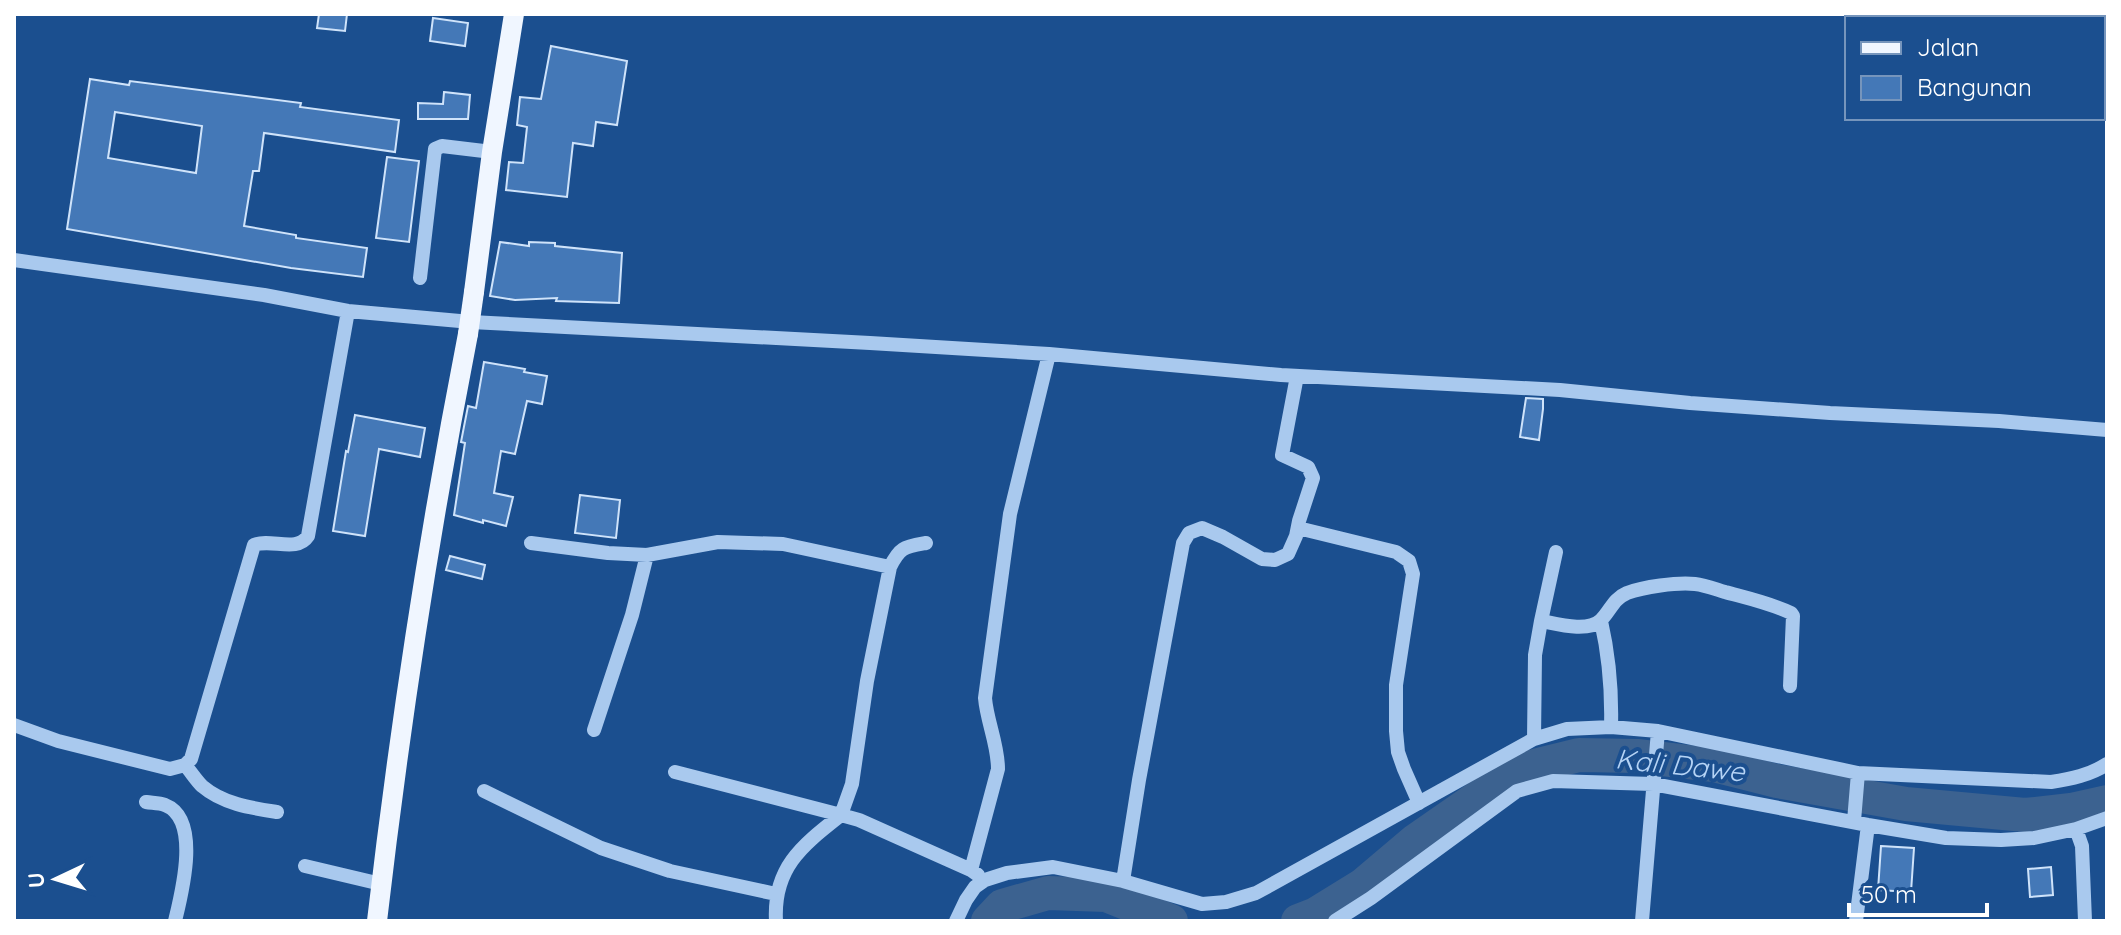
<svg xmlns="http://www.w3.org/2000/svg" width="2121" height="935" font-family="Quicksand,sans-serif">
	<rect width="100%" height="100%" fill="#1b4f8f"/>
	<g fill="none" stroke-linecap="round" stroke-linejoin="round">
		<path stroke="#3c6290" stroke-width="34" d="M988 921 1002 906 1048 893 1106 895 1171 921
			M1298 921 1316 914 1363 885 1415 841 1487 791 1530 767 1579 755 1637 756 1714 765 1777 781 1906 804 2025 815 2071 810 2107 802"/>
	</g>
	<path fill="#4478b7" stroke="#cfe3fa" stroke-width="2" fill-rule="evenodd" d="M319 14H347L345 31 317 28Z
		M433 18 468 23 465 46 430 41Z
		M551 46 627 61 617 125 596 122 593 146 573 143 567 197 506 190 509 162 523 163 527 127 517 125 520 97 541 99Z
		M90 79 129 85 130 81 301 103 300 107 399 120 395 152 264 133 259 171H253L244 226 296 235V238L367 248 363 277 291 268 67 229ZM115 112 202 126 196 173 108 158Z
		M444 92 470 95 468 119H418V103L443 104Z
		M387 157 419 161 409 242 376 238Z
		M500 242 529 246V242L555 243V246L622 253 619 303 556 301 557 298 515 300 490 296Z
		M484 362 525 369 524 372 547 376 542 404 527 401 515 454 501 451 494 493 513 497 506 526 483 520V523L454 515 465 443 461 442 468 406 476 408Z
		M1526 398 1543 399V409L1539 440 1520 437Z
		M355 415 425 428 420 457 379 449 365 536 333 531 346 451 348 452Z
		M580 495 620 500 616 538 575 533Z
		M450 556 485 565 482 579 446 570Z
		M1881 846 1914 848 1911 892 1878 890Z
		M2051 867 2053 895 2030 897 2028 869Z"/>
	<g fill="none" stroke-linecap="round" stroke-linejoin="round">
		<path stroke="#a9c9ee" stroke-width="14" d="M14 260 264 295 348 311 471 322 870 343 1049 354 1281 375 1560 390 1690 403 1830 413 1999 421 2107 430
			M420 278 435 149 442 146 492 152
			M1298 528 1396 552 1409 561 1413 574 1396 685V731L1398 752 1404 769 1419 803
			M531 543 608 553 647 555 718 542 783 544 890 567
			M926 543C904 547 900 547 890 567L867 681 852 784 841 815 859 820 971 870 978 875
			M1541 621 1556 552
			M1601 621C1609 656 1612 691 1611 727
			M14 725 58 741 170 769 185 765 191 759 254 545C271 538 297 553 308 536L348 311
			M594 730 632 615 647 555
			M1534 739 1535 655 1541 621C1557 624 1588 633 1601 620 1611 610 1613 599 1627 593 1643 587 1677 582 1695 584 1705 585 1715 589 1725 592 1747 598 1770 603 1791 613L1793 616 1790 686
			M185 765C191 772 196 780 202 786 223 804 251 808 277 812
			M675 772 841 815
			M484 791 601 848 670 871 776 894
			M146 802C152 803 159 803 165 805 201 819 182 892 175 921
			M1854 821 1858 773
			M2076 829 2082 846 2085 921
			M305 866 381 884
			M971 870 998 769C998 744 987 722 985 698L1010 514 1049 354
			M1123 881 1139 780 1183 543 1189 533 1202 528 1223 537 1262 559 1275 560 1288 554 1296 536 1299 521 1313 478 1308 467 1282 455 1297 376
			M776 921C773 867 803 845 841 815
			M956 921 966 900 975 887 985 880 1007 873 1053 867 1123 881 1202 904 1226 902 1256 893 1534 739 1567 729 1611 727 1658 731 1858 773 2051 782C2071 779 2090 775 2107 764
			M1335 921 1371 898 1517 791 1553 781 1653 784 1868 825 1946 838 2001 840 2034 838 2076 829 2107 818
			M1642 921 1658 731
			M1856 921 1868 825"/>
		<path stroke="#f0f6ff" stroke-width="20" d="M474 292 492 152 514 14
			M377 921C400 724 430 528 468 334"/>
		<path stroke="#f0f6ff" stroke-width="20" d="M468 334 474 292"/>
	</g>
	<g text-anchor="middle" stroke-width="8" stroke-linejoin="round" paint-order="stroke">
		<g font-size="28" font-style="italic" fill="#b5d3f5" stroke="#1b4f8f">
			<text transform="translate(1680 765) rotate(6)" y="10">Kali Dawe</text>
		</g>
	</g>
	<rect width="2121" height="935" fill="none" stroke="#ffffff" stroke-width="32"/>
	<rect x="1845" y="16" width="260" height="104" fill="#1b4f8f" stroke="#7695bc" stroke-width="2"/>
	<rect x="1861" y="42" width="40" height="12" fill="#f0f6ff" stroke="#7695bc" stroke-width="2"/>
	<text x="1917" y="56" font-size="24" fill="#ffffff">Jalan</text>
	<rect x="1861" y="76" width="40" height="24" fill="#4478b7" stroke="#7695bc" stroke-width="2"/>
	<text x="1917" y="96" font-size="24" fill="#ffffff">Bangunan</text>
	<g transform="translate(56 879) rotate(266)" stroke="#1b4f8f" stroke-width="6" paint-order="stroke">
	<path d="M0-6L14 30L0 20L-14 30Z" fill="#ffffff"/>
	<text y="-12" font-size="22" font-weight="bold" text-anchor="middle" fill="#ffffff">U</text>
	</g>
	<path d="M1849 903v12h138v-12" fill="none" stroke="#ffffff" stroke-width="4"/>
	<text x="1861" y="903" font-size="24" fill="#ffffff" stroke="#1b4f8f" stroke-width="6" paint-order="stroke">50 m</text>
</svg>
